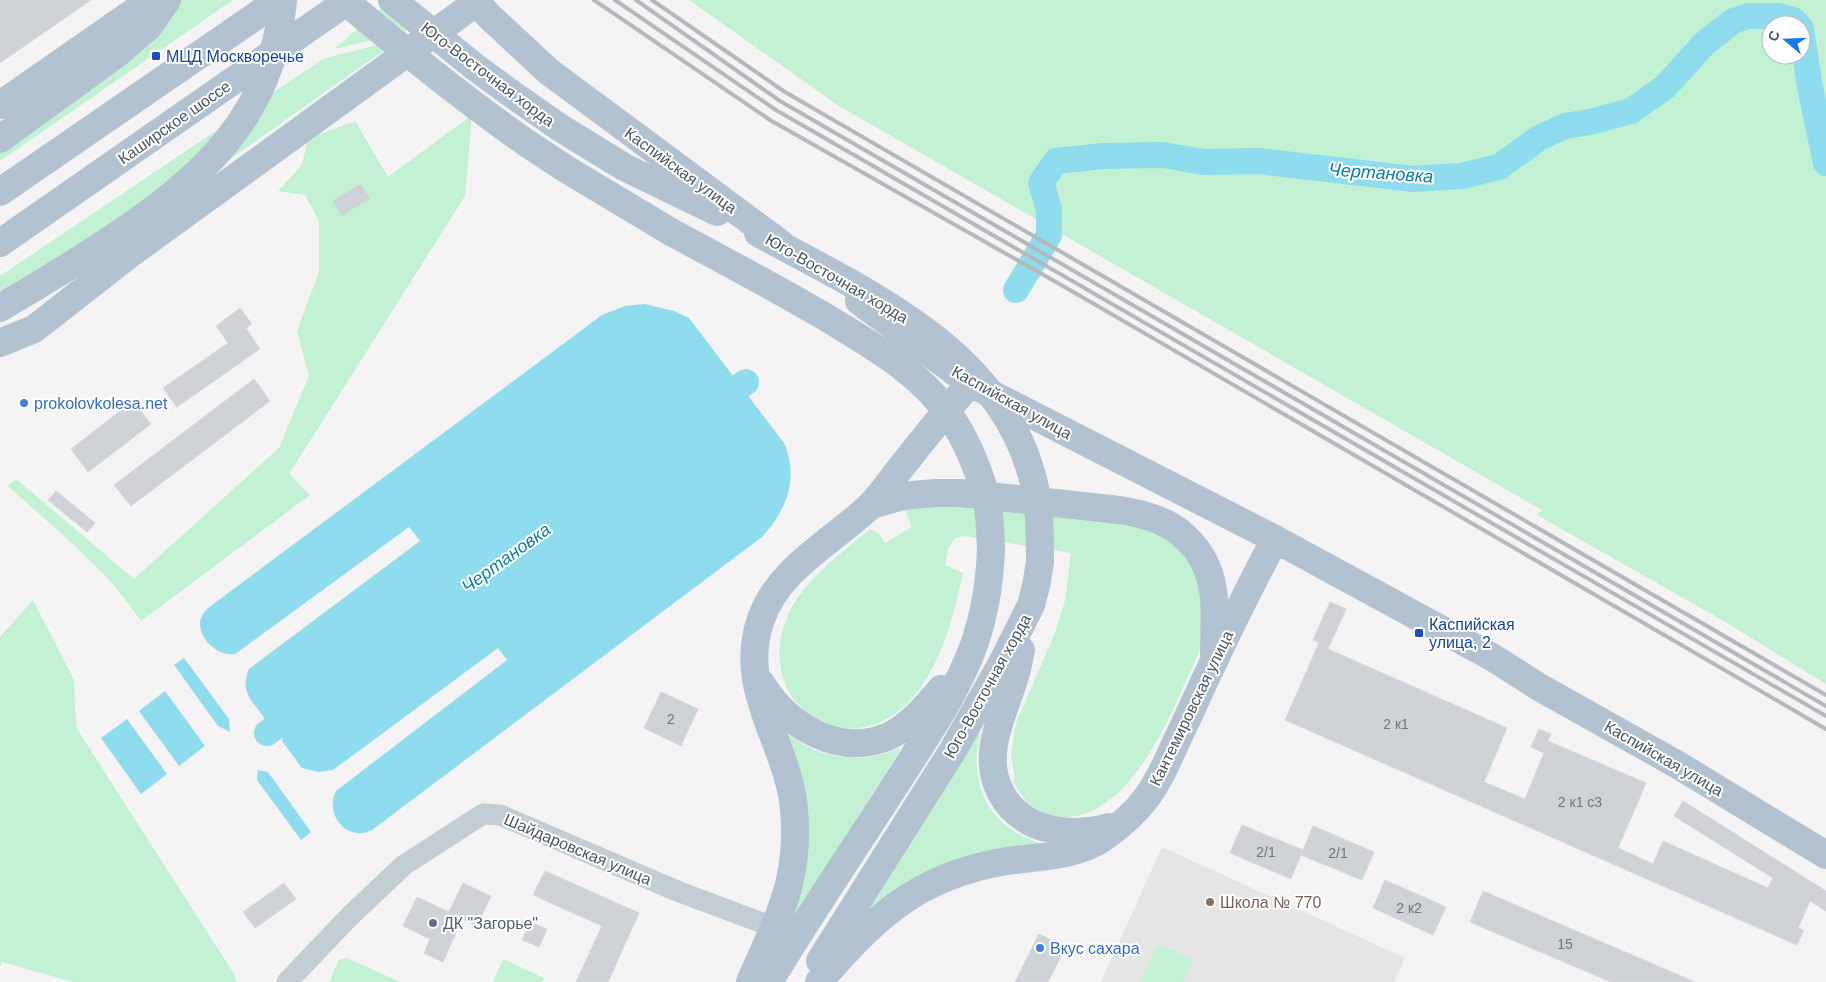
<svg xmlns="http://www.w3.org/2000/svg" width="1826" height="982" font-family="Arial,sans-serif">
	<rect width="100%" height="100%" fill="#f5f3f3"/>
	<path fill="#e6e4e5" d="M1162 847 1405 958 1394 982H1101Z"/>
	<path fill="#c2f1d3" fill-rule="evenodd" d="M177 0H233L0 161V124Z
		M391 0 422 15 405 32 334 49Z
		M689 0H1826V684L1722 620 1537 515 1542 510 839 106ZM1771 25H1801V55H1771Z
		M400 39 14 312 0 314V276L323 59Z
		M472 115 465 196 289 474 310 495 141 621C106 568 54 528 8 486L16 479 134 579 279 448 309 376 297 331 319 272V221L305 195 278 191 302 165 308 139 355 121 388 177Z
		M924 500 1157 527 1203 576C1203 591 1207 627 1203 640 1198 656 1191 671 1184 685 1164 732 1119 828 1054 816 1035 813 1021 798 1013 781L1015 779 1011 754 1016 723 1055 633 1065 601 1071 553 965 536 955 538 948 549 945 565 963 573C954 613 944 656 919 690 853 776 747 704 789 613 804 580 843 552 870 529L879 534 885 543 912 527 904 508Z
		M33 600 74 680 75 705 77 729 234 974 237 982H73L2 962 0 967V637Z
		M780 726C810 758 859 767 899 748L900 750 779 941 791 906Z
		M979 732 980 735C970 773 982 813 1017 833 1025 838 1034 840 1042 845L869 910 977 733Z
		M1158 944 1193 959 1183 982H1140Z
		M347 958 400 982H329L339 960Z
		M503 959 544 978 543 982H493Z"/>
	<path fill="#8fdcee" d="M645 304 674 311 689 318 784 443C799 478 787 510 762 537L372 830C347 843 324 814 336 791L507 660 498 648 333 770 318 772 302 768 282 741 283 736 743 397 731 382 268 720 265 719C253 702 239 691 249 669L420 541 409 527 235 654C218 657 199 639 200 622 201 616 204 612 208 608L602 315 625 306Z
		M184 658 229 719 230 732 218 726 174 665Z
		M165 691 205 746 179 766 139 711Z
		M127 719 167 774 141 794 101 738Z
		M258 770 268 772 311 832 301 840 257 780Z"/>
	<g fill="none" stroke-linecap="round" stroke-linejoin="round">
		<path stroke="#8fdcee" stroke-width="26" d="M1801 29 1810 87 1826 163
			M1016 290 1049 235V209L1041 183 1056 161 1103 156 1163 155 1204 162 1258 161 1413 179 1461 176 1499 167 1539 138 1565 126 1590 122 1631 111 1665 87 1704 44 1733 21 1748 16H1779L1793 20 1798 25
			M267 733 746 382"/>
	</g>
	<path fill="#cfd2d7" stroke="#d6d9de" d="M0 0H91L0 63Z
		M360 184 370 198 342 216 333 201Z
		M240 308 252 324 246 328 260 349 177 407 163 388 228 343 216 326Z
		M254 379 270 401 131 506 114 485Z
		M133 401 151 424 88 472 71 449Z
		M56 491 95 523 87 532 48 500Z
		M1330 602 1346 609 1328 649 1507 728 1484 782 1525 799 1544 753 1531 747 1539 729 1551 734 1548 741 1646 783 1618 848 1653 864 1663 841 1768 888 1773 878 1674 816 1683 801 1826 891V911L1810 901 1798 928 1804 930 1797 945 1285 720 1319 643 1313 640Z
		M661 692 698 709 681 746 644 728Z
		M1242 825 1303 850 1291 879 1230 853Z
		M1313 826 1374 852 1362 880 1301 855Z
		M545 871 639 913 608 982H576L602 926 533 895Z
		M1385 880 1446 907 1433 935 1373 908Z
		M284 883 296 899 255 928 243 912Z
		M463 883 491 896 477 926 462 919 443 962 424 953 430 939 403 926 417 897 449 912Z
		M1483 891 1695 982H1611L1498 934 1470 922Z
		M530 922 547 929 539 947 522 940Z
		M1039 934 1065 947 1058 962 1048 982H1015Z"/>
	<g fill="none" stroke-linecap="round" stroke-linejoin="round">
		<path stroke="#c3cdd4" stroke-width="21" d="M287 982 350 916 404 865 483 814 500 815 677 891 773 927"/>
		<path stroke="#b2c2d1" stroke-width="28" d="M475 0 489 16 548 71 780 243
			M509 92 559 127 624 167 717 212
			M0 105 151 0
			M0 139 118 53 149 26 167 0
			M528 144 566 169 671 232
			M0 192 279 0
			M0 243 349 0
			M859 301 970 383 1275 539 1492 657 1539 687 1678 765 1826 855
			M0 343 34 329 130 254 477 2
			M871 505 903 496 935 493H960C998 497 1036 501 1074 505 1105 509 1138 509 1167 524 1184 533 1199 549 1207 568 1218 594 1214 626 1214 654
			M1021 650C1019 658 1018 667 1015 676 1004 714 980 754 1001 793 1008 807 1020 817 1034 824 1057 834 1085 834 1109 827
			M761 683C786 725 837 757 887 737 908 728 926 707 941 689
			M820 961 953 750 1001 665 1031 605 1036 586 1040 562
			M750 982C764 949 782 915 790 880 795 857 796 832 794 809 788 743 736 690 761 619 778 569 833 541 870 506 882 494 892 478 903 465 925 437 947 410 970 383
			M769 982C808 917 851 854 892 790 921 744 955 697 974 645 985 613 990 582 991 548
			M819 982C872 919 917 877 1001 862 1035 856 1073 858 1103 838 1119 827 1136 812 1147 797 1160 779 1168 760 1177 740 1190 714 1201 687 1214 661 1233 620 1254 579 1275 539"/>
		<path stroke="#b5b8bd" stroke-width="4" d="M594 0 770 120 1070 290 1826 729
			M615 0 776 110 1826 716
			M636 0 780 101 1826 706
			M652 0 785 92 1826 695"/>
		<path stroke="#b2c2d1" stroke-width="28" d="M344 0C404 51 464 99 528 144
			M392 0 475 67 509 92
			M671 232C723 260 776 288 827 318 871 345 920 372 950 416 966 439 978 469 986 496 990 513 990 531 991 548
			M758 233C862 290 995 347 1031 472 1040 501 1040 532 1040 562
			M0 308C37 286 74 264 110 240 202 179 273 116 283 0"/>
	</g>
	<g fill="#1a4fb4" stroke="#fff" stroke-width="2">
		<rect x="151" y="51" width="10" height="10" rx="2.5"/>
		<rect x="1414" y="628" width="10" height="10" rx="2.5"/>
	</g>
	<g fill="#3f7fe0" stroke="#fff" stroke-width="2">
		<circle cx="24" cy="403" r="5"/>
		<circle cx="1040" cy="948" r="5"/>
	</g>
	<circle fill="#8d6e63" stroke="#fff" stroke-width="2" cx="1210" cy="902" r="5"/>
	<circle fill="#5c6f8a" stroke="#fff" stroke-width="2" cx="433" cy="923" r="5"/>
	<g text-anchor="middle" stroke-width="4" stroke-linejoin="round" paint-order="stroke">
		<g font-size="14" fill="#6b757e">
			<text x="671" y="724">2</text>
			<text x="1396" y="729">2 к1</text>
			<text x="1580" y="807">2 к1 с3</text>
			<text x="1266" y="857">2/1</text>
			<text x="1338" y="858">2/1</text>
			<text x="1409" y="913">2 к2</text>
			<text x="1565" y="949">15</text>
		</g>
		<g font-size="16" fill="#164399" stroke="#fff" text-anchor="start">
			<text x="166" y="62">МЦД Москворечье</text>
			<text x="1429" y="630">Каспийская<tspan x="1429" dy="18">улица, 2</tspan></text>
		</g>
		<g font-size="16" fill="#4a5661" stroke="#fff">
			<text transform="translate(488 74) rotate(37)" y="6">Юго-Восточная хорда</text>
			<text transform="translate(174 122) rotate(-35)" y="6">Каширское шоссе</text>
			<text transform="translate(681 170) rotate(36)" y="6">Каспийская улица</text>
			<text transform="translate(837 278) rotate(30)" y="6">Юго-Восточная хорда</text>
			<text transform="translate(1012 402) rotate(29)" y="6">Каспийская улица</text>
			<text transform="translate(987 686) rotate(-61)" y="6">Юго-Восточная хорда</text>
			<text transform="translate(1191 708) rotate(-64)" y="6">Кантемировская улица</text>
			<text transform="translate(1664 758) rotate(30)" y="6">Каспийская улица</text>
			<text transform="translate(578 849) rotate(23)" y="6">Шайдаровская улица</text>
		</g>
		<g font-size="16" fill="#366cbe" stroke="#fff" text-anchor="start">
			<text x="34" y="409">prokolovkolesa.net</text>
			<text x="1050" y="954">Вкус сахара</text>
		</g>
		<g font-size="16" fill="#785e54" stroke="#fff" text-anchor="start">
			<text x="1220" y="908">Школа № 770</text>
		</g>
		<g font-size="16" fill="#4e5e75" stroke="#fff" text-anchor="start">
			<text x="443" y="929">ДК "Загорье"</text>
		</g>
		<g font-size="18" font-style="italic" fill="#0c7f9a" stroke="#fff">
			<text transform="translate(1381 173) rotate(4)" y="6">Чертановка</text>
			<text transform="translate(506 558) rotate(-36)" y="6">Чертановка</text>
		</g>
	</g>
	<g transform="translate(1786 40) rotate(289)"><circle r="24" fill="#ffffff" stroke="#b7bbc0"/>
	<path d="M0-4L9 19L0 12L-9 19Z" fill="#1977e8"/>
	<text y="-8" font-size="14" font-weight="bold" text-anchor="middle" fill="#4a5661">С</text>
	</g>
</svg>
